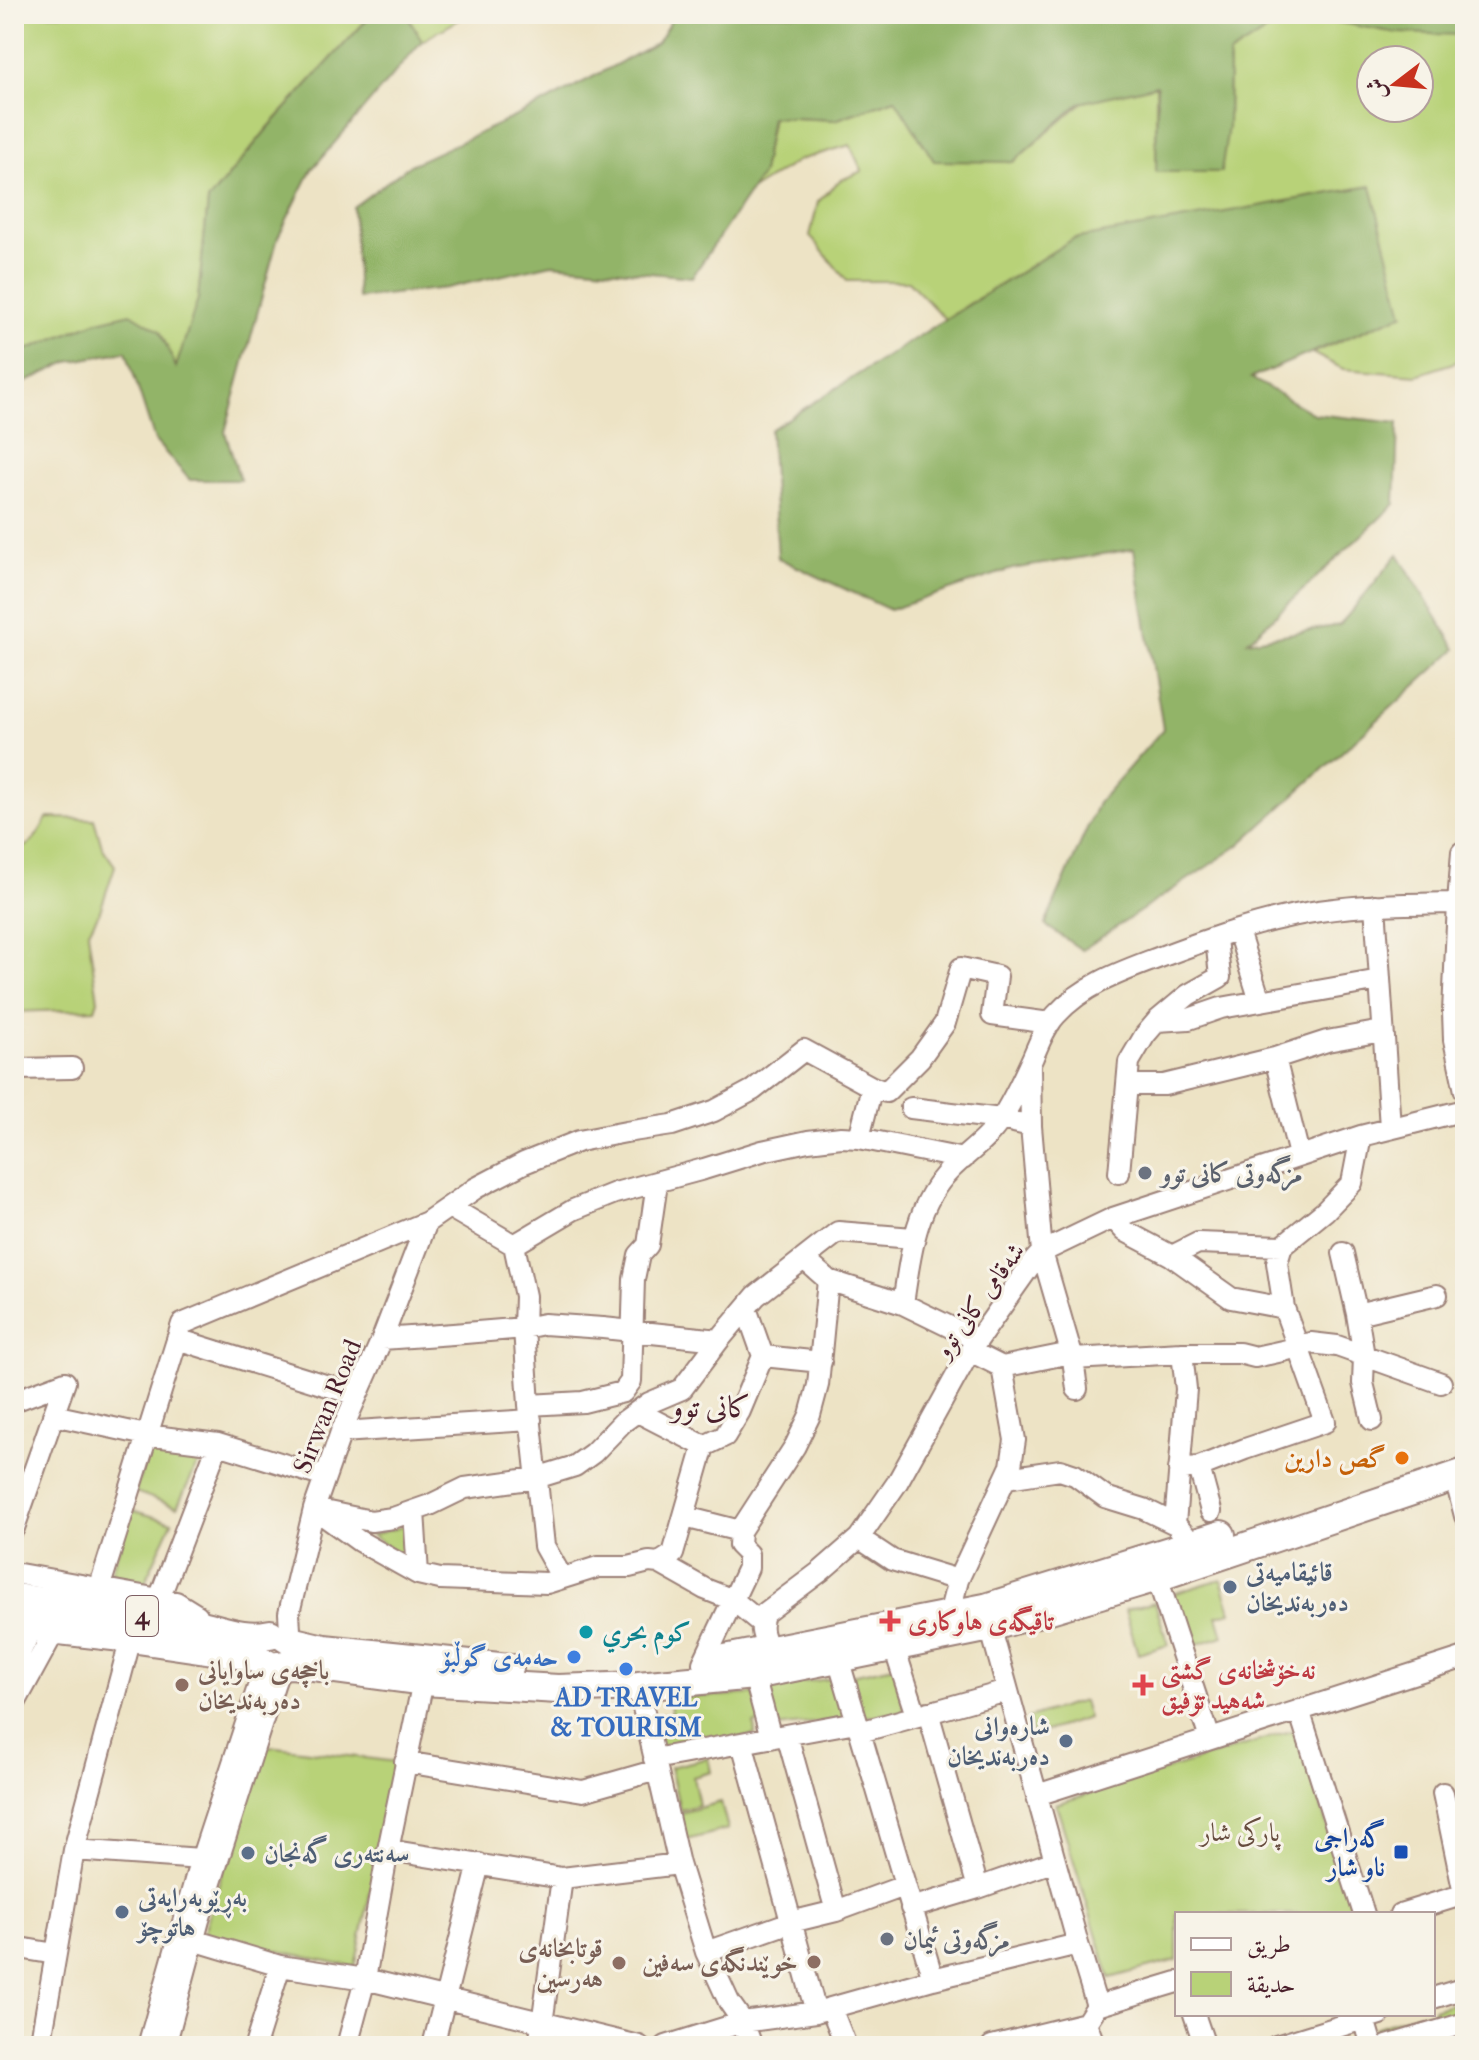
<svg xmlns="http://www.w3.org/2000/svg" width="1479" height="2060" font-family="'IM FELL French Canon',Amiri,serif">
	<rect width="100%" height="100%" fill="#f7f3e8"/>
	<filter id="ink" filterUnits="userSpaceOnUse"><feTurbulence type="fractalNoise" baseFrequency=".0125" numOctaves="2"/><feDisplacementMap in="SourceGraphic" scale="16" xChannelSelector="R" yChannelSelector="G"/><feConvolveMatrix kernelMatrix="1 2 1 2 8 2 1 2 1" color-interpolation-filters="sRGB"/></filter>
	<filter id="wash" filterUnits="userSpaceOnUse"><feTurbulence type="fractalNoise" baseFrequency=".006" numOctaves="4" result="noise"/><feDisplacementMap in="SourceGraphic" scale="32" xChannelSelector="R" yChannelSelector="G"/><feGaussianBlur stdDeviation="1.8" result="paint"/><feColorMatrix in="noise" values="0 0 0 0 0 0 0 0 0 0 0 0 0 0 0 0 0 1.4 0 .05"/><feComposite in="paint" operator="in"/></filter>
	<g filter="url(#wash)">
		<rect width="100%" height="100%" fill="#ede3c5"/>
		<path fill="#b8d278" stroke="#817852" stroke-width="2" fill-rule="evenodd" d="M14 14H372L268 128 208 201 198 299 176 368 98 321 14 355Z
			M406 14H469L422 41Z
			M1293 14 1465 35V359L1417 375 1343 369 1312 353 1403 314 1075 238 945 319 908 281H847L810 236 818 202 839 181 862 171 850 145 799 160 750 191 762 172 772 117 835 120 895 99 1013 162 1083 102 1156 85V172L1228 127 1229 55ZM1371 60H1419V108H1371Z
			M47 818 94 819 102 847 115 866 100 911 88 933 98 1000 95 1009 14 1012V851C33 846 38 834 47 818Z
			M152 1439 202 1455 177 1507 135 1492Z
			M131 1510 172 1522 144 1584 111 1573Z
			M405 1526 408 1560 371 1535Z
			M1221 1579 1231 1612 1217 1616 1223 1636 1188 1647 1172 1594Z
			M1155 1602 1168 1645 1138 1654 1125 1610Z
			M894 1666 905 1712 777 1727 767 1687 837 1678Z
			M754 1694 761 1722 754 1724 755 1735 662 1752 654 1716 671 1713 670 1698Z
			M1083 1701 1088 1718 1033 1735 1028 1718Z
			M1297 1729 1354 1912 1348 1914H1177V1960L1110 1978 1056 1804Z
			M261 1745 397 1762 355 1967 203 1935Z
			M708 1758 711 1772 693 1777 699 1805 680 1810 670 1767Z
			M721 1802 728 1829 687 1840 680 1813Z
			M1462 2001H1465V2012L1381 2037H1379L1374 2028 1416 2014H1433V2009Z"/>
		<path fill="#92b468" stroke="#6e6a4a" stroke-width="2" d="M372 14H406L422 41 312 169 278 237 225 432 240 480H190L155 441 126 351 68 362 14 388V355L98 321 131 313 160 331 176 367 198 299 208 201 268 128Z
			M675 14H1465V35L1396 33 1293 14 1229 55 1228 127 1221 172H1156L1157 85 1080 103 1013 162 934 161 895 99 835 120 771 117 762 174 692 277 552 264 447 288 358 298 353 207 410 165 538 106 657 43Z
			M1371 186 1403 314 1251 378 1314 414 1398 423 1395 504 1248 641 1340 625 1398 554 1456 649 1238 846 1082 950 1045 925 1098 803 1163 729 1134 549 1012 569 890 610 778 558 770 430 1073 239Z"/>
	</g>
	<g filter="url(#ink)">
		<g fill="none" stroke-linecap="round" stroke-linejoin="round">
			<g stroke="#9c8178" stroke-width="24">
				<path id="minor" d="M1458 903 1453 1012 1454 1040 1465 1091
					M1375 905 1390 1127
					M1238 931 1260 1001
					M1157 1021 1189 1019 1221 1008 1380 980
					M1275 1058 1299 1155
					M1030 1066 1031 1126 1042 1252 1073 1359 1077 1389
					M14 1069 72 1068
					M1127 1085H1164L1275 1058 1327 1041 1382 1031
					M911 1108 1001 1119 1031 1126
					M859 1138 872 1087
					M1119 1173 1129 1062 1145 1035 1157 1021 1188 995 1220 977 1216 938
					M449 1207 514 1245 573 1210 615 1193 704 1169 762 1151 808 1141 841 1137 859 1138 963 1159
					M1113 1218 1125 1231 1172 1256 1231 1298 1284 1308
					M514 1245 525 1296 524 1328 529 1405 544 1546 562 1578
					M1343 1253 1357 1314 1364 1356 1363 1383 1372 1420
					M1172 1256 1198 1243 1282 1246
					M804 1259 828 1280 903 1304 977 1340
					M903 1304C910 1257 915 1204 951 1169 967 1153 986 1141 999 1122 1012 1103 1023 1079 1033 1057 1039 1043 1045 1027 1056 1015 1082 986 1120 972 1155 959 1208 939 1263 919 1319 911 1365 904 1412 904 1458 903L1462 852
					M1357 1314 1437 1295
					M177 1339 357 1395
					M382 1339 453 1334 524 1328 544 1324 603 1328 719 1340
					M970 1351 1002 1367 1071 1353
					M763 1356 821 1362
					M1073 1359 1182 1353H1239L1255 1357 1287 1350 1299 1345 1311 1343 1337 1346 1441 1383
					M14 1401 65 1382
					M529 1405 583 1402 623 1392 631 1381 634 1279 639 1255 648 1245 657 1183
					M638 1412 704 1446
					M53 1415 146 1435 218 1444 325 1477
					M341 1432 531 1420
					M1199 1467 1211 1511
					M1179 1469 1199 1467 1245 1449 1325 1422 1284 1308 1277 1263 1282 1246 1325 1211 1352 1183 1361 1136
					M1455 1477 1465 1516
					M1007 1478 1060 1470 1075 1475 1105 1497 1144 1509 1175 1524 1193 1544
					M314 1509 371 1521 393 1518 430 1505 465 1488 536 1478 575 1466 593 1453 623 1422 649 1403 682 1389 719 1340 756 1296 838 1232 913 1238
					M414 1511 418 1574
					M320 1513 359 1541 418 1574 440 1579 547 1583 598 1567H629L649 1562 659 1563 705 1589 733 1600 761 1623
					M685 1517 740 1531
					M1175 1524 1186 1389 1182 1353
					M14 1528 65 1382
					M859 1538 892 1560 958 1580
					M659 1563 673 1554 704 1446 725 1436 740 1411 763 1356 746 1308
					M14 1573 176 1602 197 1615 199 1625
					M1157 1577 1210 1739
					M99 1589 182 1324 427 1222 476 1188 524 1163 579 1141 626 1132 672 1125 714 1111 753 1090 804 1050 872 1087 886 1092 920 1058 945 1023 961 968 997 976 992 1015 1050 1023
					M159 1599 218 1444
					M949 1615 958 1580 1011 1466 1015 1440 1002 1367
					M987 1615 1078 1944 1097 2006 1086 2023 1095 2046
					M291 1647 289 1613 314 1509 341 1432 382 1339 427 1222
					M894 1647 916 1715
					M770 1651C763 1638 758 1628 765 1613L821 1571 859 1538 897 1483 970 1351 1032 1263 1042 1252 1113 1218 1361 1136 1465 1110
					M838 1658 933 1979
					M703 1663 748 1568V1554L739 1545 740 1531 795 1446 810 1415 818 1385 828 1280
					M14 1665 32 1628
					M754 1675 771 1738
					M638 1686 679 1864 706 1952 729 2002 743 2022 752 2046
					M14 1705 55 1630
					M1299 1710 1364 1914
					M928 1712 978 1888
					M860 1732 1007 1691
					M787 1735 836 1911
					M742 1743 816 2012
					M654 1759 856 1722
					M405 1762 583 1791 657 1770
					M1443 1793 1464 1894
					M1037 1795 1465 1657
					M74 1850 201 1859
					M388 1850 562 1878 679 1864
					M911 1908 978 1888 1055 1861
					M1400 1914 1465 1894
					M193 1940 280 1966 365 1979 639 2046
					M14 1947 55 1954
					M706 1952 791 1922 836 1911 904 1886
					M1433 1998 1465 1988
					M1097 2006 1177 1982
					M831 2008 846 2046
					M1194 2014 1205 2046
					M1364 2019 1372 2046
					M40 2046 74 1850 131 1638
					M148 2046 199 1866 259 1684 263 1667 260 1657
					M165 2046 199 1920 274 1685 279 1671 286 1662
					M255 2046 280 1966
					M347 2046 365 1979 388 1850 423 1681
					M433 2046 479 1864
					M539 2046 562 1878
					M666 2046 743 2022 816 2012 933 1979 1078 1944
					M992 2046 1086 2023
					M1276 2046 1380 2014
					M1387 2046 1465 2023"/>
			</g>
			<g stroke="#9c8178" stroke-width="32">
				<path id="highway" d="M14 1598C75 1606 136 1614 197 1624 221 1629 245 1640 270 1634
					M14 1625 131 1638 233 1653 253 1657 267 1664
					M286 1637 294 1642 324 1649 509 1668
					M710 1662 985 1608 1221 1535
					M277 1666 291 1664 312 1666 423 1681 558 1689 638 1686 754 1675 990 1627 1157 1577 1465 1473"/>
			</g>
			<use href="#minor" stroke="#fff" stroke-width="20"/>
			<use href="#highway" stroke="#fff" stroke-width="28"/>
		</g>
	</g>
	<g fill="#6b7280" stroke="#f7f3e8" stroke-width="3">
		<circle cx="1145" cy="1173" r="8"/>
		<circle cx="887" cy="1939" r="8"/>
	</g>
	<circle fill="#e8710a" stroke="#f7f3e8" stroke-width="3" cx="1402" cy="1458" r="8"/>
	<g fill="#5c6f8a" stroke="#f7f3e8" stroke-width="3">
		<circle cx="1230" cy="1587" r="8"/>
		<circle cx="1066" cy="1741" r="8"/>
		<circle cx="248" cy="1853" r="8"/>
		<circle cx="122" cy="1912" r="8"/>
	</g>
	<g fill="#e0444e" stroke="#f7f3e8" stroke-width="3">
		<path d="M886 1609h8v8h8v8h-8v8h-8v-8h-8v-8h8z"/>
		<path d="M1139 1673h8v8h8v8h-8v8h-8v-8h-8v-8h8z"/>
	</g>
	<circle fill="#0f9aa8" stroke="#f7f3e8" stroke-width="3" cx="586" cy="1632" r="8"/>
	<g fill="#3f7fe0" stroke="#f7f3e8" stroke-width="3">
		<circle cx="574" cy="1657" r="8"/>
		<circle cx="626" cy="1669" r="8"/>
	</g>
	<g fill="#8d6e63" stroke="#f7f3e8" stroke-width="3">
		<circle cx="182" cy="1685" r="8"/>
		<circle cx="814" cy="1962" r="8"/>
		<circle cx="619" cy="1963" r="8"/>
	</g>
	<rect fill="#1a4fb4" stroke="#f7f3e8" stroke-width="3" x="1393" y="1844" width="16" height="16" rx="4"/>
	<g text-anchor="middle" stroke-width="6" stroke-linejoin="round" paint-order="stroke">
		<rect fill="#f7f3e8" stroke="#7e5f64" stroke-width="2" x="126" y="1596" width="32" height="40" rx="6"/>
		<g font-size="24" font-weight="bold" fill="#4a1f2b">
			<text x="142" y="1624">4</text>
		</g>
		<g font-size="26" font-weight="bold" fill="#5b616d" stroke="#f7f3e8" text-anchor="start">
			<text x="1161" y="1182">مزگەوتی کانی توو</text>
			<text x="903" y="1948">مزگەوتی ئیمان</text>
		</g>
		<g font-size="26" fill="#4a1f2b" stroke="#f7f3e8">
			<text transform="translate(979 1300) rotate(-54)" y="9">شەقامی کانی توو</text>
			<text transform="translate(327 1406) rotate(-68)" y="9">Sirwan Road</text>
		</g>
		<g font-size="26" font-weight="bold" fill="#c56008" stroke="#f7f3e8" text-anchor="end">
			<text x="1386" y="1467">گص دارین</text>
		</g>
		<g font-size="26" font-weight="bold" fill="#4e5e75" stroke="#f7f3e8" text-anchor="start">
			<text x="1246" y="1581">قائیقامیەتی<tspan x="1246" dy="30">دەربەندیخان</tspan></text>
			<text x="1050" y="1735" text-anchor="end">شارەوانی<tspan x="1050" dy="30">دەربەندیخان</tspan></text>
			<text x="264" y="1862">سەنتەری گەنجان</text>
			<text x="138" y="1906">بەڕێوبەرایەتی<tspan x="138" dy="30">هاتوچۆ</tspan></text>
		</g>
		<g font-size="26" font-weight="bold" fill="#be3a42" stroke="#f7f3e8" text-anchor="start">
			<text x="908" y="1630">تاقیگەی هاوکاری</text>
			<text x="1161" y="1679">نەخۆشخانەی گشتی<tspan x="1161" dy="30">شەهید تۆفیق</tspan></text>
		</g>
		<g font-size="26" font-weight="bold" fill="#0d838f" stroke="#f7f3e8" text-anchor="start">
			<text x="602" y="1641">کوم بحري</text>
		</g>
		<g font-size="26" font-weight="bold" fill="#366cbe" stroke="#f7f3e8" text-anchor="end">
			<text x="558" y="1666">حەمەی گوڵبۆ</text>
			<text x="626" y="1706" text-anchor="middle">AD TRAVEL<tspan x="626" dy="30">&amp; TOURISM</tspan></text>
		</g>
		<g font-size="26" font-weight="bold" fill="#785e54" stroke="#f7f3e8" text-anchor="end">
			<text x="198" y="1679" text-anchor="start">باخچەی ساوایانی<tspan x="198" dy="30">دەربەندیخان</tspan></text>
			<text x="603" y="1957">قوتابخانەی<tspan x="603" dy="30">هەرسین</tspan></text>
			<text x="798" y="1971">خوێندنگەی سەفین</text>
		</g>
		<g font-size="26" fill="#664c3e" stroke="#f7f3e8">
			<text x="1240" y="1841">پاركى شار</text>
		</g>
		<g font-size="26" font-weight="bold" fill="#164399" stroke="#f7f3e8" text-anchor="end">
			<text x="1385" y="1846">گەراجی<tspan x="1385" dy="30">ناو شار</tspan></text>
		</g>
		<g font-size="30" fill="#4a1f2b" stroke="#f7f3e8">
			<text x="711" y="1417">کانی توو</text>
		</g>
	</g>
	<rect width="1479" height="2060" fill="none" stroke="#f7f3e8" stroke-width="48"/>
	<rect x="1175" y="1912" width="260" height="104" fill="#f7f3e8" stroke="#b29e9c" stroke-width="2"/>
	<rect x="1191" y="1938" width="40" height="12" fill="#ffffff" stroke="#b29e9c" stroke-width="2"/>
	<text x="1247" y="1952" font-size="24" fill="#4a1f2b">طريق</text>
	<rect x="1191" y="1972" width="40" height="24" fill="#b8d278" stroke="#b29e9c" stroke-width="2"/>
	<text x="1247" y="1992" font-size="24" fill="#4a1f2b">حديقة</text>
	<g transform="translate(1395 84) rotate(254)"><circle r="38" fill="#f7f3e8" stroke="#b29e9c" stroke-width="2"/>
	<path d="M0-6L14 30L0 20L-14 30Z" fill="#c8321e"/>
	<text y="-12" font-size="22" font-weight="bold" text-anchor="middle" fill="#4a1f2b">ش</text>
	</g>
</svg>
